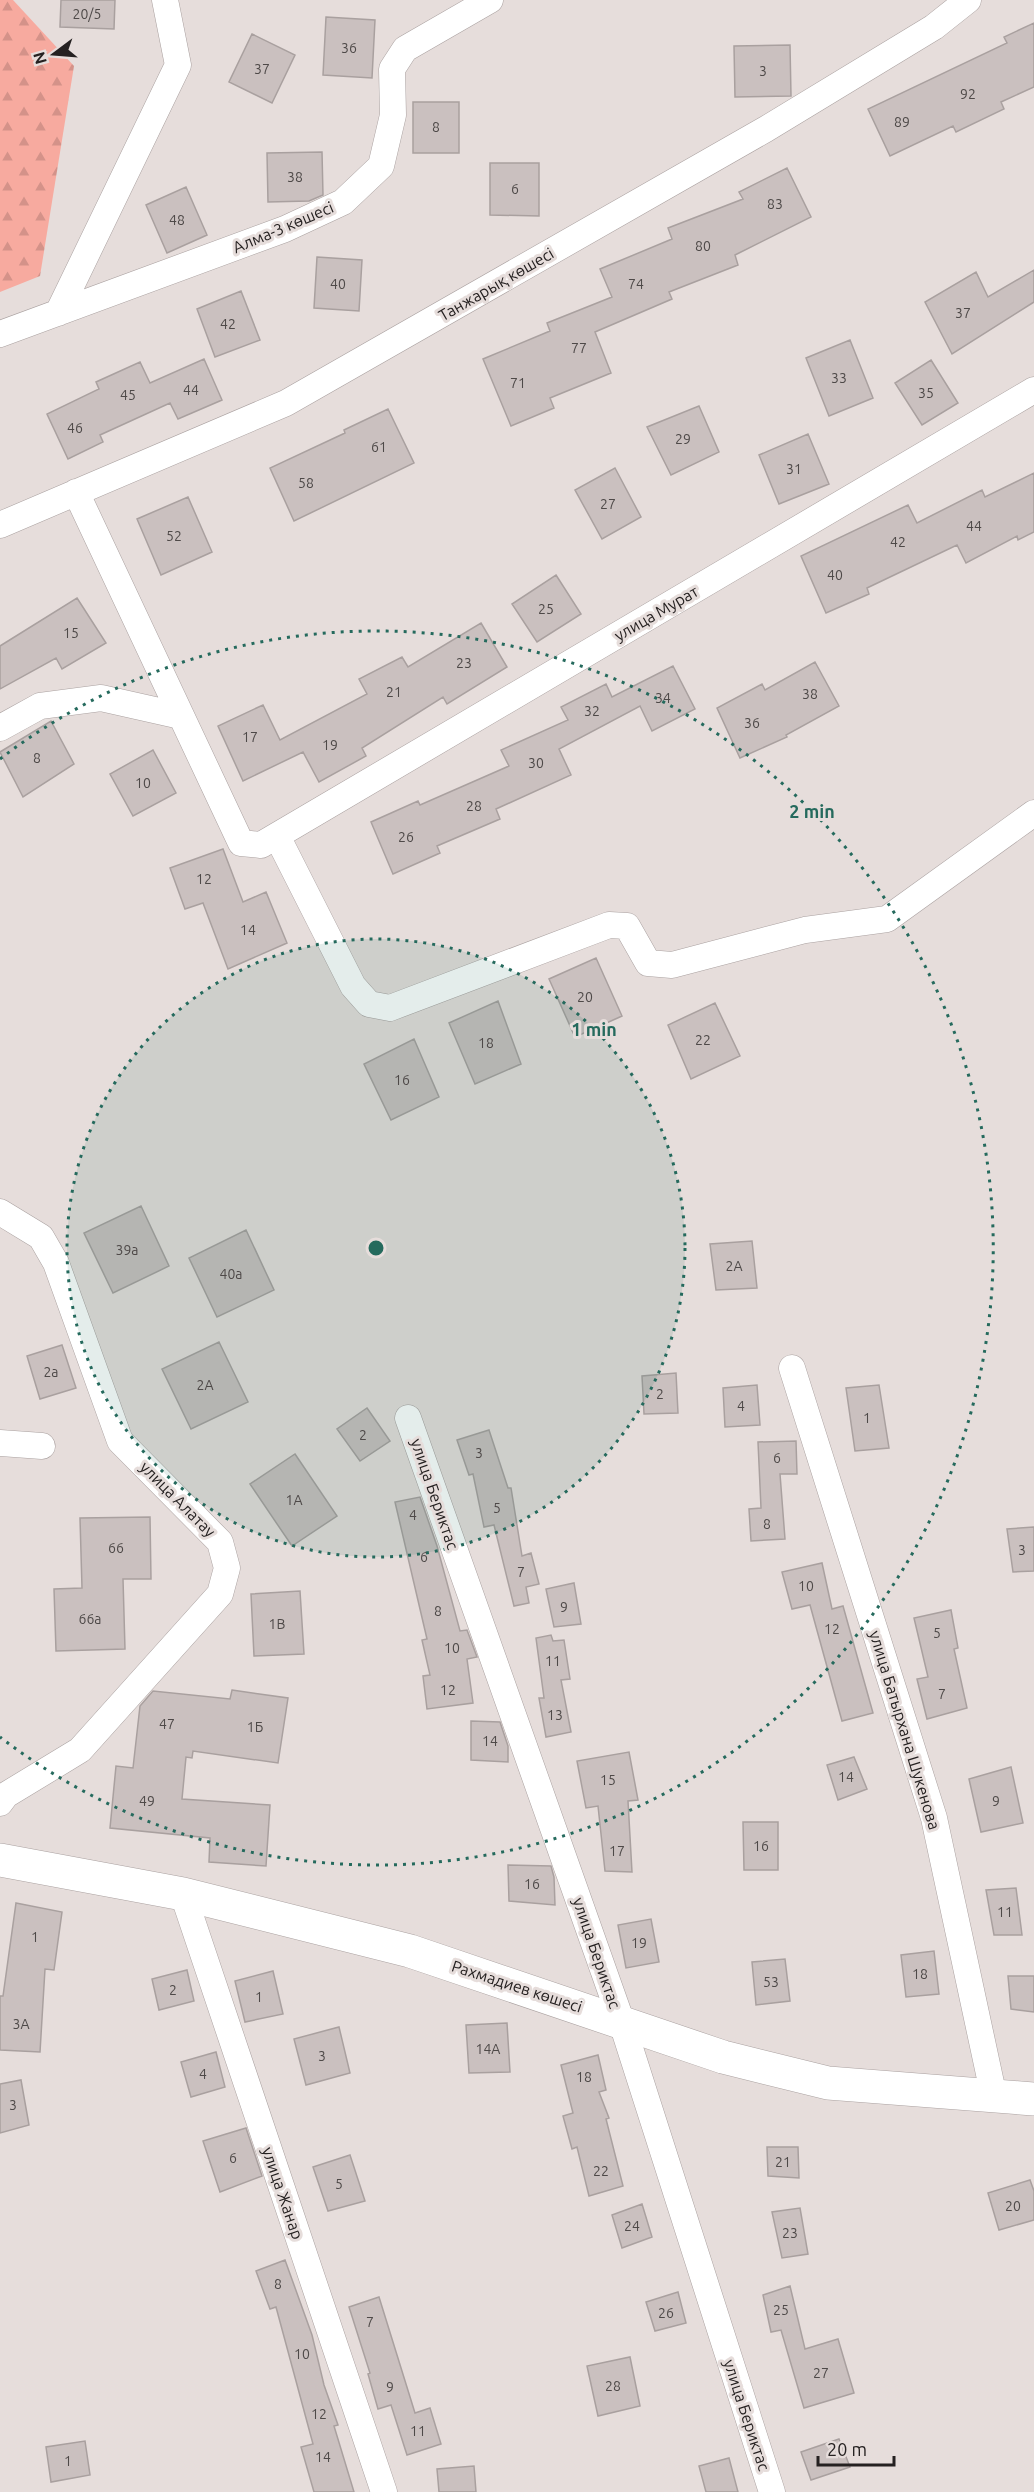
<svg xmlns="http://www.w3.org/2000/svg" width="1034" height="2492" font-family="Ubuntu,sans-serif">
	<defs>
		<pattern id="forest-firs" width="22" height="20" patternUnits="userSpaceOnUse" patternTransform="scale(1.5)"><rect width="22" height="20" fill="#f7aa9f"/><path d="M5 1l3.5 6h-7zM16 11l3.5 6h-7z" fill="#d49289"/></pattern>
	</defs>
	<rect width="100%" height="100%" fill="#e6dddb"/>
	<path fill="url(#forest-firs)" d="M0 0H13L74 66 40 276 0 292Z"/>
	<path fill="#cac0bf" stroke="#a9a09f" stroke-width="1.5" d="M61 0H115L114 29 60 27Z
		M326 17 375 20 372 78 323 75Z
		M1034 23V87L1001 102 1004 109 956 132 953 126 890 156 868 109 1007 43 1004 37Z
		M252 34 295 55 272 103 229 82Z
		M790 45 791 96 735 97 734 46Z
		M413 102H459V153H413Z
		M322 152 323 195 309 201 268 202 267 153Z
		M490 163H539V216L490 215Z
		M787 168 811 217 735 255 738 265 669 292 672 299 595 332 611 373 550 398 554 408 511 426 483 359 550 331 547 323 612 297 600 269 672 239 668 228 743 199 739 192Z
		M186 187 207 235 167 253 146 205Z
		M317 257 362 260 359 311 314 308Z
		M1034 270V302L952 354 925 302 976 272 988 297Z
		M241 291 260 340 215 357 197 309Z
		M850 340 873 398 829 416 806 358Z
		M204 359 222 400 178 419 170 403 100 435 103 442 68 459 47 414 99 389 96 382 140 362 150 383Z
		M931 360 958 403 922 425 895 383Z
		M699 406 719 452 671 475 647 427Z
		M388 409 414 463 294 521 270 468 345 433 344 430Z
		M808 434 829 484 779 504 759 455Z
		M615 468 641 517 602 539 575 490Z
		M1034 473V532L1018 540 1017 536 966 563 957 545 867 588 869 594 826 613 801 556 908 505 917 523 982 490 985 497Z
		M188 497 212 552 161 575 137 519Z
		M556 575 581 614 537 642 512 604Z
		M77 598 106 643 62 669 56 658 0 689V646Z
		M481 623 507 667 447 704 443 697 362 748 366 756 319 782 303 752 243 781 218 726 263 705 280 740 367 694 359 679 402 657 408 667Z
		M815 662 839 706 786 735 787 737 740 758 717 708 762 684 765 690Z
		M673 666 695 709 652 731 640 706 559 749 571 775 496 809 500 819 437 846 440 853 393 874 371 822 418 801 420 805 509 766 501 750 568 720 561 707 606 684 612 697Z
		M51 721 74 764 23 797 0 752Z
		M153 750 176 793 133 816 110 774Z
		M223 849 243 902 266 892 287 943 228 969 203 903 185 909 170 868Z
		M596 958 622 1016 575 1037 549 979Z
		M498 1001 521 1064 475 1084 449 1023Z
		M715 1003 740 1056 691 1079 668 1025Z
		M414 1039 439 1097 391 1120 364 1064Z
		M141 1206 169 1266 113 1293 84 1233Z
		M246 1230 274 1290 217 1317 189 1258Z
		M752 1241 757 1288 716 1290 710 1244Z
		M219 1342 248 1402 191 1429 162 1369Z
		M62 1345 76 1388 40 1399 27 1356Z
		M676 1373 678 1413 644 1414 642 1376Z
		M757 1385 760 1425 725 1427 723 1388Z
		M879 1385 889 1448 855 1451 846 1388Z
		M367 1408 390 1441 360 1461 337 1429Z
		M489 1430 508 1488H511L522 1556 531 1553 539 1584 526 1587 529 1603 514 1606 494 1525 484 1527 473 1474 469 1475 457 1440Z
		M796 1441 797 1474H780L785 1539 751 1541 749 1509 761 1508 758 1442Z
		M295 1454 337 1516 292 1546 250 1484Z
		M420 1497 437 1546 460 1631 467 1630 477 1657 467 1659 473 1703 427 1709 423 1676 430 1675 422 1640 427 1639 395 1502Z
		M150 1517 151 1579H123L125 1649 56 1651 54 1589 82 1588 80 1518Z
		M1034 1527V1571L1013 1572 1007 1529Z
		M822 1563 832 1609 843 1606 873 1713 842 1721 810 1605 792 1609 782 1572Z
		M574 1583 581 1624 554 1627 546 1589Z
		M300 1591 304 1654 254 1656 251 1594Z
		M951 1610 958 1648 954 1649 967 1708 927 1719 917 1679 928 1677 914 1618Z
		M551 1635 553 1641 564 1640 570 1679 561 1680 571 1732 546 1737 539 1698H544L536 1638Z
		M232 1690 288 1698 278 1763 193 1751 192 1758 186 1757 182 1799 270 1805 266 1866 209 1862 210 1838 110 1828 116 1766 133 1768 140 1706 153 1691 230 1699Z
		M471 1721 500 1722 508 1746V1762L471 1760Z
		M629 1752 638 1800 628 1801 632 1872 605 1871 598 1806 586 1808 577 1761Z
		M854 1757 867 1789 838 1800 827 1765Z
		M1011 1767 1023 1823 981 1832 969 1779Z
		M743 1822H778V1870H744Z
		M508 1865 551 1866 554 1877 555 1905 509 1901Z
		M1016 1888 1022 1935H994L986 1890Z
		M16 1903 62 1912 54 1970 45 1969 40 2052 0 2050V1996H3Z
		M651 1919 659 1962 626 1968 618 1925Z
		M934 1951 939 1994 906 1997 901 1955Z
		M785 1959 790 2001 756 2005 752 1962Z
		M187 1970 194 2001 159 2010 152 1979Z
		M273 1971 283 2014 245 2022 235 1981Z
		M1008 1976H1034V2012L1011 2009Z
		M507 2023 510 2072 469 2073 466 2025Z
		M339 2027 350 2073 306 2085 294 2039Z
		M216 2052 225 2087 191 2097 181 2062Z
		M598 2055 606 2090 599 2092 609 2118 606 2119 623 2186 589 2196 577 2147 572 2149 563 2116 573 2113 561 2065Z
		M21 2080 29 2125 0 2133V2084Z
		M246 2128 262 2176 220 2192 203 2141Z
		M767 2147H798L799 2178 768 2176Z
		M350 2155 365 2201 328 2211 313 2167Z
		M1030 2180 1034 2191V2220L999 2230 988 2193Z
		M642 2204 652 2237 622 2248 612 2215Z
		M800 2208 808 2254 782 2258 772 2212Z
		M285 2260 312 2335 324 2385 338 2425 334 2426 354 2492H314L301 2447 313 2444 276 2307 270 2309 256 2271Z
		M790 2286 805 2349 838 2339 854 2393 804 2408 781 2330 771 2332 763 2295Z
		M678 2292 686 2323 655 2331 646 2302Z
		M379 2297 415 2413 430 2408 441 2444 407 2455 391 2405 378 2409 368 2374 370 2373 349 2307Z
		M630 2357 640 2406 598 2416 587 2366Z
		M839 2439 850 2467 811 2480 801 2452Z
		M85 2441 90 2475 51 2482 46 2447Z
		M729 2458 738 2492H706L699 2466Z
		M474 2466 476 2492H439L437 2469Z"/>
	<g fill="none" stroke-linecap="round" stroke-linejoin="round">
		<g stroke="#aaa1a0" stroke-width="27">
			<path id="street" d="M58 313 178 65 165 0
				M0 334 285 229 343 202 381 166 393 115 392 69 405 49 490 0
				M76 492 241 843 261 845 1034 390
				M0 525 286 403 766 129 934 27 968 0
				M0 728 40 706 101 698 181 716
				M277 836 353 986 369 1004 390 1008 609 925 627 926 648 963 672 965 805 930 887 919 1034 813
				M0 1212 41 1237 56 1263 120 1441 220 1542 227 1568 220 1594 80 1750 6 1795 0 1803
				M792 1368 934 1818 994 2097
				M408 1418 621 2020 772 2492
				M0 1443 42 1446
				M183 1894 384 2492"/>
		</g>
		<g stroke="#aaa1a0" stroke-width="34">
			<path id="secondary" d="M0 1860 183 1894 410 1951 723 2057 828 2083 1034 2099"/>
		</g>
		<use href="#street" stroke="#fff" stroke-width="26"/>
		<use href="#secondary" stroke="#fff" stroke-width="33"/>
	</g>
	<circle cx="376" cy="1248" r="309" fill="#256a5d" fill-opacity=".12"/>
	<g fill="none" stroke="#256a5d" stroke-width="3" stroke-dasharray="3 6">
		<circle cx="376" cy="1248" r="309"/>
		<path d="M0 759A617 617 0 1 1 0 1737"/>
	</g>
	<g text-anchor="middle" stroke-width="6" stroke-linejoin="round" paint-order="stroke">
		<g font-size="14" fill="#4e4948">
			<text x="87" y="19">20/5</text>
			<text x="349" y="53">36</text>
			<text x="262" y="74">37</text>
			<text x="763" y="76">3</text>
			<text x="968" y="99">92</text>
			<text x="902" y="127">89</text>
			<text x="436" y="132">8</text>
			<text x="295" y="182">38</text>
			<text x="515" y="194">6</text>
			<text x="775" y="209">83</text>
			<text x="177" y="225">48</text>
			<text x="703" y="251">80</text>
			<text x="338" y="289">40</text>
			<text x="636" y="289">74</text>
			<text x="963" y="318">37</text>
			<text x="228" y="329">42</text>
			<text x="579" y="353">77</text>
			<text x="839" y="383">33</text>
			<text x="518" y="388">71</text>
			<text x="191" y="395">44</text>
			<text x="926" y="398">35</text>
			<text x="128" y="400">45</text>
			<text x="75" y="433">46</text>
			<text x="683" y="444">29</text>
			<text x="379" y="452">61</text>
			<text x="794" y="474">31</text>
			<text x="306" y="488">58</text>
			<text x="608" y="509">27</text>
			<text x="974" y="531">44</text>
			<text x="174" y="541">52</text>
			<text x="898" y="547">42</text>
			<text x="835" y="580">40</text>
			<text x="546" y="614">25</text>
			<text x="71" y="638">15</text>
			<text x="464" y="668">23</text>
			<text x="394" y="697">21</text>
			<text x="810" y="699">38</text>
			<text x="663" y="703">34</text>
			<text x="592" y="716">32</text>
			<text x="752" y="728">36</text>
			<text x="250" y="742">17</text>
			<text x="330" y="750">19</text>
			<text x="37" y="763">8</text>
			<text x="536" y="768">30</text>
			<text x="143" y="788">10</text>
			<text x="474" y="811">28</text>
			<text x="406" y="842">26</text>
			<text x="204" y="884">12</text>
			<text x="248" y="935">14</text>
			<text x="585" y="1002">20</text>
			<text x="703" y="1045">22</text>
			<text x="486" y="1048">18</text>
			<text x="402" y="1085">16</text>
			<text x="127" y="1255">39а</text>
			<text x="734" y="1271">2А</text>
			<text x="231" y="1279">40а</text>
			<text x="51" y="1377">2а</text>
			<text x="205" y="1390">2А</text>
			<text x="660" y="1399">2</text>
			<text x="741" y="1411">4</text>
			<text x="867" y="1423">1</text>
			<text x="363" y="1440">2</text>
			<text x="479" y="1458">3</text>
			<text x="777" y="1463">6</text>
			<text x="294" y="1505">1А</text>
			<text x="497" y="1513">5</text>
			<text x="413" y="1520">4</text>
			<text x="767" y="1529">8</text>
			<text x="116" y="1553">66</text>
			<text x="1022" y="1555">3</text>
			<text x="424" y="1562">6</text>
			<text x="521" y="1577">7</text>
			<text x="806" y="1591">10</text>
			<text x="564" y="1612">9</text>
			<text x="438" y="1616">8</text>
			<text x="90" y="1624">66а</text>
			<text x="277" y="1629">1В</text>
			<text x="832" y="1634">12</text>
			<text x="937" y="1638">5</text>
			<text x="452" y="1653">10</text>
			<text x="553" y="1666">11</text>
			<text x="448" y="1695">12</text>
			<text x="942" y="1699">7</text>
			<text x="555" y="1720">13</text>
			<text x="167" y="1729">47</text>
			<text x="255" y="1732">1Б</text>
			<text x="490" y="1746">14</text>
			<text x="846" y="1782">14</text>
			<text x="608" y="1785">15</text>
			<text x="147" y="1806">49</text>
			<text x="996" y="1806">9</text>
			<text x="761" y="1851">16</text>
			<text x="617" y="1856">17</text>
			<text x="532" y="1889">16</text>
			<text x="1005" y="1917">11</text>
			<text x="35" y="1942">1</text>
			<text x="639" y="1948">19</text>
			<text x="920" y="1979">18</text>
			<text x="771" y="1987">53</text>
			<text x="173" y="1995">2</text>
			<text x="259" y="2002">1</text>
			<text x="21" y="2029">3А</text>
			<text x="488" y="2054">14А</text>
			<text x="322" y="2061">3</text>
			<text x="203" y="2079">4</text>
			<text x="584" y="2082">18</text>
			<text x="13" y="2110">3</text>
			<text x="233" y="2163">6</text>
			<text x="783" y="2167">21</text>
			<text x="601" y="2176">22</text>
			<text x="339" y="2189">5</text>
			<text x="1013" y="2211">20</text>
			<text x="632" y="2231">24</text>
			<text x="790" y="2238">23</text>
			<text x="278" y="2289">8</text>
			<text x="781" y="2315">25</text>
			<text x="666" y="2318">26</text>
			<text x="370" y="2327">7</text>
			<text x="302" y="2359">10</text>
			<text x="821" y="2378">27</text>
			<text x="613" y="2391">28</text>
			<text x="390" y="2392">9</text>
			<text x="319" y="2419">12</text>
			<text x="418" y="2436">11</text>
			<text x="323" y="2462">14</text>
			<text x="68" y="2466">1</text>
		</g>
		<g font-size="16" fill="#252121" stroke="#e6dddb">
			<text transform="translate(283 227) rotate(-23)" y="6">Алма-3 көшесі</text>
			<text transform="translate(496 284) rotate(-30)" y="6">Танжарық көшесі</text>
			<text transform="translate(656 613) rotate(-30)" y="6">улица Мурат</text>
			<text transform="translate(435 1494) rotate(71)" y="6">улица Бериктас</text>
			<text transform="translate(178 1499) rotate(45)" y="6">улица Алатау</text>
			<text transform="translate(905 1730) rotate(73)" y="6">улица Батырхана Шукенова</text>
			<text transform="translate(597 1953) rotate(71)" y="6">улица Бериктас</text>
			<text transform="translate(517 1986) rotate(18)" y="6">Рахмадиев көшесі</text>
			<text transform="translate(283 2193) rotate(71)" y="6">улица Жанар</text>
			<text transform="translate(747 2415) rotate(72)" y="6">улица Бериктас</text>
		</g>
	</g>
	<circle cx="376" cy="1248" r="9" fill="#256a5d" stroke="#e6dddb" stroke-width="3"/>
	<g font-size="18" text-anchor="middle" font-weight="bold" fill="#256a5d" stroke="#e6dddb" stroke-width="6" stroke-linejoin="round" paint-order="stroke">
		<text x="812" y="818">2 min</text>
		<text x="594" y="1036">1 min</text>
	</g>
	<g transform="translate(54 54) rotate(254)" stroke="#e6dddb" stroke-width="4.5" paint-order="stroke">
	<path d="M0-4.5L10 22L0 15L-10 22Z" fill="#252121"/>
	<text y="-9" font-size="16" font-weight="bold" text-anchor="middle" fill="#252121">N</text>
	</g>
	<path d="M818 2456v9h76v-9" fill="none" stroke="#252121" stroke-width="3"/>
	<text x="827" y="2456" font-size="18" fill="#252121" stroke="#e6dddb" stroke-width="4.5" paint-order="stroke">20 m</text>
</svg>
